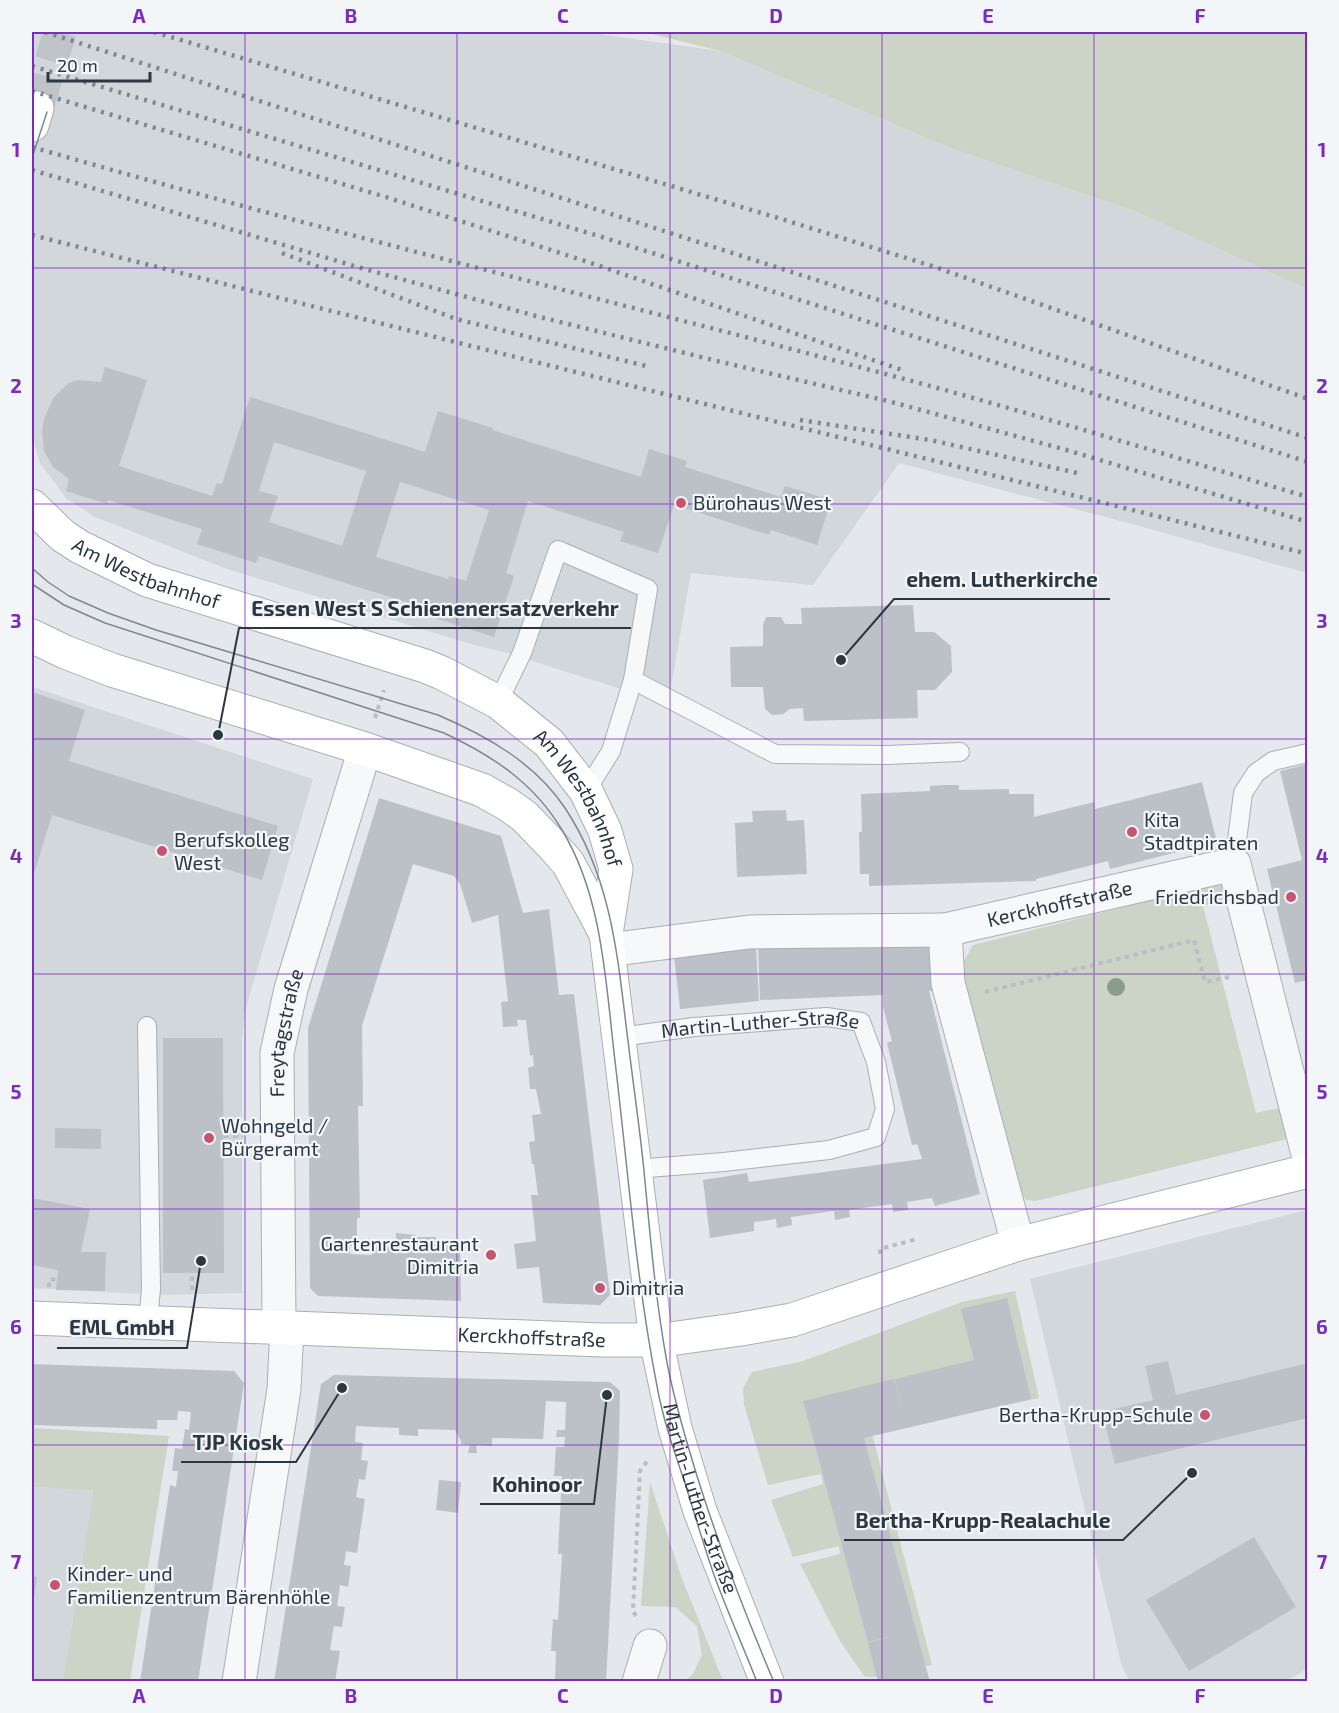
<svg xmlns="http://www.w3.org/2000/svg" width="1339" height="1713" font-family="'Exo 2',sans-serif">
	<rect width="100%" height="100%" fill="#e4e7eb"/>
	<path fill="#d2d7dc" d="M32 32H584L720 51 953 149 1137 212 1307 289V573L1132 524 899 463 813 585 691 573 668 704 504 652 474 645 227 569 95 517 67 499 40 463 32 436Z
		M32 687 313 779 245 1011 242 1039V1293L161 1295 32 1288Z
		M1307 1210V1669L1287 1681H1130L1122 1667 1030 1279Z
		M32 1487 93 1489 63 1681 32 1682Z"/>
	<path fill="#cbd4c6" d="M644 32H1307V289L1137 212 953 149 720 51Z
		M1223 882 1227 900 1203 906 1256 1113 1284 1107 1291 1138 1036 1201 1026 1200 1021 1192 959 970 973 945Z
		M1015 1291 1039 1398 872 1434 932 1665 872 1677 864 1676 840 1641 800 1564 840 1554 839 1546 793 1557 771 1500 823 1484 821 1474 768 1485 744 1405 743 1388 752 1372 803 1361 962 1302Z
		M32 1428 169 1436 130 1681H63L93 1490 32 1487Z
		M650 1482 681 1576 723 1681H685L693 1674 702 1655 697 1626 675 1607 641 1606Z"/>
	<path fill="#bbc1c7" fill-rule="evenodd" d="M105 367 147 380 119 466 212 496 217 483 222 484 250 397 425 452 438 411 493 428 492 430 641 477 649 449 687 461 685 467 781 497 785 486 831 500 817 545 771 530 769 535 674 505 658 553 620 541 624 532 528 501 506 573 514 576 494 637 435 618 438 612 259 556 256 563 197 544 202 529 108 500 107 504 66 491 69 479 53 467 44 451 42 432 44 419 53 398 61 390 69 383 77 380 101 382ZM274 442 366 471 342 546 269 522 278 496 259 491ZM400 482 489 510 466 581 449 576 448 579 376 557Z
		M913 605 915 632H934L951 646 952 672 935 690H917L918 718 804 721 803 708 790 709 783 714 772 715 765 709 763 687H731L730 647 763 646V625L766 617H781L785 624H802L801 608Z
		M32 692 85 710 69 761 278 826 262 880 52 815 32 880Z
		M1308 764V980L1295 983 1267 869 1302 860 1280 771Z
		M1202 782 1217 842 1110 869 1108 861 1036 879V881L869 886V874H860L859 832H862L861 794 930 791V786L944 785H959V790L1009 789V794H1034V817L1094 802 1095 809Z
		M379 798 501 836 523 913 549 909 559 995 574 994 610 1295 600 1305 543 1303 539 1267 517 1269 514 1244 536 1241 531 1195H538L534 1164H532L529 1142 535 1141 532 1115 541 1114 536 1089H530L528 1068 534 1066 533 1055 530 1056 526 1020H517L518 1026 503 1027 501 1002 508 1001 498 915 472 923 460 884 454 876 413 864 362 1026 363 1106H358L360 1218H357V1246H350V1254L372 1255V1246L391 1247 396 1244V1233L416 1235V1237H436V1245H460L461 1301 318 1296 310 1288 308 1028Z
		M786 810 787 821 804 820 807 874 737 877 735 823 753 822 752 811Z
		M930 944 932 991H929L980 1194 935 1206 932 1198 907 1202 908 1210 893 1212 892 1204 849 1210 850 1217 835 1220 834 1211 791 1217 792 1225 777 1228 776 1219 754 1222V1231L710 1238 703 1180 747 1173 749 1182 922 1159 917 1144 912 1145 887 1043 892 1041 883 1007V995L760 1000 758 947Z
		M756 947 759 1001 680 1009 674 956Z
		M163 1038H223L224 1273H163Z
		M55 1128 101 1129V1149L55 1148Z
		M32 1198 90 1209 81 1252H106L105 1291 56 1290 58 1270 32 1265Z
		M1007 1298 1031 1399 864 1438 930 1682H878L868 1643 896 1635 868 1642 803 1401 894 1379 903 1412 895 1379 974 1360 961 1309Z
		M1168 1361 1176 1395 1308 1363V1418L1115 1464 1102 1412 1153 1400 1145 1366Z
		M32 1364 234 1371 244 1383 198 1682H140L170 1485 176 1487 178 1471H172L175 1448 182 1449 185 1429 189 1430 191 1412 178 1411 177 1420H157V1429L32 1425Z
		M334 1375 610 1382 620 1391 619 1439 606 1682H555L556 1651H551L553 1619 558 1620 562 1554H558L562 1476H554L556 1447H564L565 1437H556L557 1430H565L566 1402 546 1401 543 1439 492 1438V1446L476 1445 477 1453H468L470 1445 461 1444V1441L455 1430 418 1429V1436L399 1435V1428L356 1426 355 1442 363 1443 361 1460 368 1461 365 1480 359 1479 356 1497 365 1499 357 1553 346 1551 344 1565 351 1566 348 1587 340 1585 337 1606 345 1607 342 1627 334 1626 330 1650 340 1651 335 1682H274L321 1384Z
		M439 1480 461 1482 458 1513 436 1510Z
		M1254 1537 1296 1607 1189 1671 1146 1600Z
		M32 1576 37 1577 33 1604H32Z"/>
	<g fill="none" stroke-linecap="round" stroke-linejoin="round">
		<path stroke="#bfc4c9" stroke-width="33" stroke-dasharray="33 16" stroke-linecap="butt" d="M37 108 60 32"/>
		<g stroke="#a9afb5" stroke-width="20">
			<g id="lane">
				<path d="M633 680 775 754 887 755 960 752"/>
				<path d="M498 702 522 653 558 550 648 589 633 680 611 751 586 791"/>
				<path d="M1234 864 1243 793 1256 773 1273 761 1308 753"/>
				<path d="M147 1026 151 1289 148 1322"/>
				<path id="s1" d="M619 1035 627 1036 694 1027 826 1017 861 1022 876 1062 885 1109 876 1137 829 1150 724 1162 635 1169"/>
			</g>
		</g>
		<g stroke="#a9afb5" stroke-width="35">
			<g id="street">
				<path d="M608 950 749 932 945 930"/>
				<path id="s2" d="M1018 1244 948 983 945 930 1234 864 1308 1154"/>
				<path id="s3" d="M279 1326 277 1053 291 989 365 749"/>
				<path d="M239 1682 284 1389 287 1327"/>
				<path d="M639 1682 650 1646"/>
			</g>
		</g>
		<g stroke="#a9afb5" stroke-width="35">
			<g id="secondary">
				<path d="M32 125 37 108"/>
				<path id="s4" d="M32 506 63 536 80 547 147 580 425 666 442 673 498 702 549 743 586 791 605 831 616 869 606 934 656 1340 675 1428 700 1511 767 1682"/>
				<path d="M32 636 65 652 112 670 365 749 482 790 507 804 524 816 553 846 568 863 606 934"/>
				<path id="s5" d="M32 1318 602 1340H663L741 1329 792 1320 1018 1244 1308 1171"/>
			</g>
		</g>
		<path stroke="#babec2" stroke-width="4" stroke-dasharray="4.5 4.5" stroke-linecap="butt" d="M375 718 384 690
			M985 992 1194 940 1205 982 1229 977
			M224 1136H243
			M880 1254V1249L917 1239
			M49 1287 50 1279 57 1280
			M192 1290V1273
			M636 1616 633 1611 640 1471 649 1459"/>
		<use href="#lane" stroke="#f6f8f9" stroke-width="18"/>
		<use href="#street" stroke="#f6f8f9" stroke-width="33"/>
		<use href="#secondary" stroke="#fff" stroke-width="33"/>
		<path stroke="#7e8893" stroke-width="1.5" d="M32 158 47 112
			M32 568 48 582 69 596 108 613 156 630 438 715C487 736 535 763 565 808 614 882 618 964 629 1049 634 1090 640 1130 644 1171 650 1233 655 1295 666 1357 673 1397 685 1437 697 1476 719 1546 745 1614 774 1682
			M32 584 64 605 105 623 444 733C493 756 534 783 562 830 603 897 606 986 615 1061 628 1170 636 1279 657 1386 663 1420 675 1454 686 1486 695 1516 704 1546 714 1575 727 1611 743 1646 757 1682"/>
		<path stroke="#7e8893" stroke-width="4.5" stroke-dasharray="3 6" stroke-linecap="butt" d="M45 32 1308 438
			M154 32 775 217 935 267 1308 399
			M32 66 602 237 1308 462
			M32 91 389 198 588 262 902 370
			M32 147C317 230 606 299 893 376 1032 413 1170 456 1308 497
			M32 170 361 268 536 316 717 361 888 401 1063 449 1308 522
			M32 235C456 344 883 447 1308 554
			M282 253 456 319 646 366
			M800 420 930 440 1082 474"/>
	</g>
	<circle fill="#8d9b8a" cx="1116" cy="987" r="9"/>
	<path fill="none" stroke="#7b2cbf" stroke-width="1.5" stroke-opacity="0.55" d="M245 32V1682M457 32V1682M670 32V1682M882 32V1682M1094 32V1682M32 268H1308M32 504H1308M32 739H1308M32 974H1308M32 1209H1308M32 1445H1308"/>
	<g fill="#c65370" stroke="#f3f6f8" stroke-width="2">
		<circle cx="681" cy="503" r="6"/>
		<circle cx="1132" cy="832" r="6"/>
		<circle cx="162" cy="851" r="6"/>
		<circle cx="1291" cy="897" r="6"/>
		<circle cx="209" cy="1138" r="6"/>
		<circle cx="491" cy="1255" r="6"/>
		<circle cx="600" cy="1288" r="6"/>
		<circle cx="1205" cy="1415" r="6"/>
		<circle cx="55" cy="1585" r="6"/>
	</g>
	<g text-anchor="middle" stroke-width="4.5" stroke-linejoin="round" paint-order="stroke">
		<g font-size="20" fill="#2d3742" stroke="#f3f6f8" text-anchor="start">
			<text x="693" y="510">Bürohaus West</text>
			<text x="1144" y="827">Kita<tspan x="1144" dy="23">Stadtpiraten</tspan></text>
			<text x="174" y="847">Berufskolleg<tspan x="174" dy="23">West</tspan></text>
			<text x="1279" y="904" text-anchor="end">Friedrichsbad</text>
			<text x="221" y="1133">Wohngeld /<tspan x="221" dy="23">Bürgeramt</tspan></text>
			<text x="479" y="1251" text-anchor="end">Gartenrestaurant<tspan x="479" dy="23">Dimitria</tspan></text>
			<text x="612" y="1295">Dimitria</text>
			<text x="1193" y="1422" text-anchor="end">Bertha-Krupp-Schule</text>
			<text x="67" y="1581">Kinder- und<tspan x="67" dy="23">Familienzentrum Bärenhöhle</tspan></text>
		</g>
		<g font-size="20" fill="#2d3742" stroke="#f3f6f8">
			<text dy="7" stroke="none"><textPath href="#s4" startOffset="135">Am Westbahnhof</textPath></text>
			<text dy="7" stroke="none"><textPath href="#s4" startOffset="639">Am Westbahnhof</textPath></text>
			<text dy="7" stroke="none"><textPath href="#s2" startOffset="441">Kerckhoffstraße</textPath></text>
			<text dy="7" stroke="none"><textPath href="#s1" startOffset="142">Martin-Luther-Straße</textPath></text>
			<text dy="7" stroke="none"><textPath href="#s3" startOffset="294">Freytagstraße</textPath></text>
			<text dy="7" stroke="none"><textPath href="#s5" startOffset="500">Kerckhoffstraße</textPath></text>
			<text dy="7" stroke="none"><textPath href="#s4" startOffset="1360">Martin-Luther-Straße</textPath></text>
		</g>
	</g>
	<path fill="none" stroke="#2d3742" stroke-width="2" d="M841 660L894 599H1110M218 735L239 628H631M201 1261L187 1348H57M342 1388L296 1462H181M607 1395L594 1504H480M1192 1473L1123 1540H844"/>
	<g fill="#2d3742" stroke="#f3f6f8" stroke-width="2">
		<circle cx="841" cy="660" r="6"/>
		<circle cx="218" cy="735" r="6"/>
		<circle cx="201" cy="1261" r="6"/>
		<circle cx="342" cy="1388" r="6"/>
		<circle cx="607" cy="1395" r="6"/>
		<circle cx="1192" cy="1473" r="6"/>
	</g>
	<g font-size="21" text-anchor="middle" font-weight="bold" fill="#2d3742" stroke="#f3f6f8" stroke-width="4.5" stroke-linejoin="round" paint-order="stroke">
		<text x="1002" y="587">ehem. Lutherkirche</text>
		<text x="435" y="616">Essen West S Schienenersatzverkehr</text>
		<text x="122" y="1335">EML GmbH</text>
		<text x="238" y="1450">TJP Kiosk</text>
		<text x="537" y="1492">Kohinoor</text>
		<text x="983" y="1528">Bertha-Krupp-Realachule</text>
	</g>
	<rect width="1339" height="1713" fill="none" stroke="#f3f6f8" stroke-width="66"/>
	<path d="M48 72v9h102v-9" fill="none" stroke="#2d3742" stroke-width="3"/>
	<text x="57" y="72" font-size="18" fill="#2d3742" stroke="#f3f6f8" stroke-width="4.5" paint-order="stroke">20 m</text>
	<rect x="33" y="33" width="1273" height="1647" fill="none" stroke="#7b2cbf" stroke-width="2"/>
	<g font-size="20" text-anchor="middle" font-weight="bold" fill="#7b2cbf">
		<text x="139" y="23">A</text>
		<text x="351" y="23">B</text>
		<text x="563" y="23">C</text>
		<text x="776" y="23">D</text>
		<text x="988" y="23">E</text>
		<text x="1200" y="23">F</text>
		<text x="16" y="157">1</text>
		<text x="1322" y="157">1</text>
		<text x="16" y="393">2</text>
		<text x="1322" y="393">2</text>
		<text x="16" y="628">3</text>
		<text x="1322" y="628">3</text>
		<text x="16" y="863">4</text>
		<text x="1322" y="863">4</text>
		<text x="16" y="1099">5</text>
		<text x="1322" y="1099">5</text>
		<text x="16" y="1334">6</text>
		<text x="1322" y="1334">6</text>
		<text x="16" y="1569">7</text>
		<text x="1322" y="1569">7</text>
		<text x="139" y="1703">A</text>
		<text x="351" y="1703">B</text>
		<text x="563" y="1703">C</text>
		<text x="776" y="1703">D</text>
		<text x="988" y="1703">E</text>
		<text x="1200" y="1703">F</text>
	</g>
</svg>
